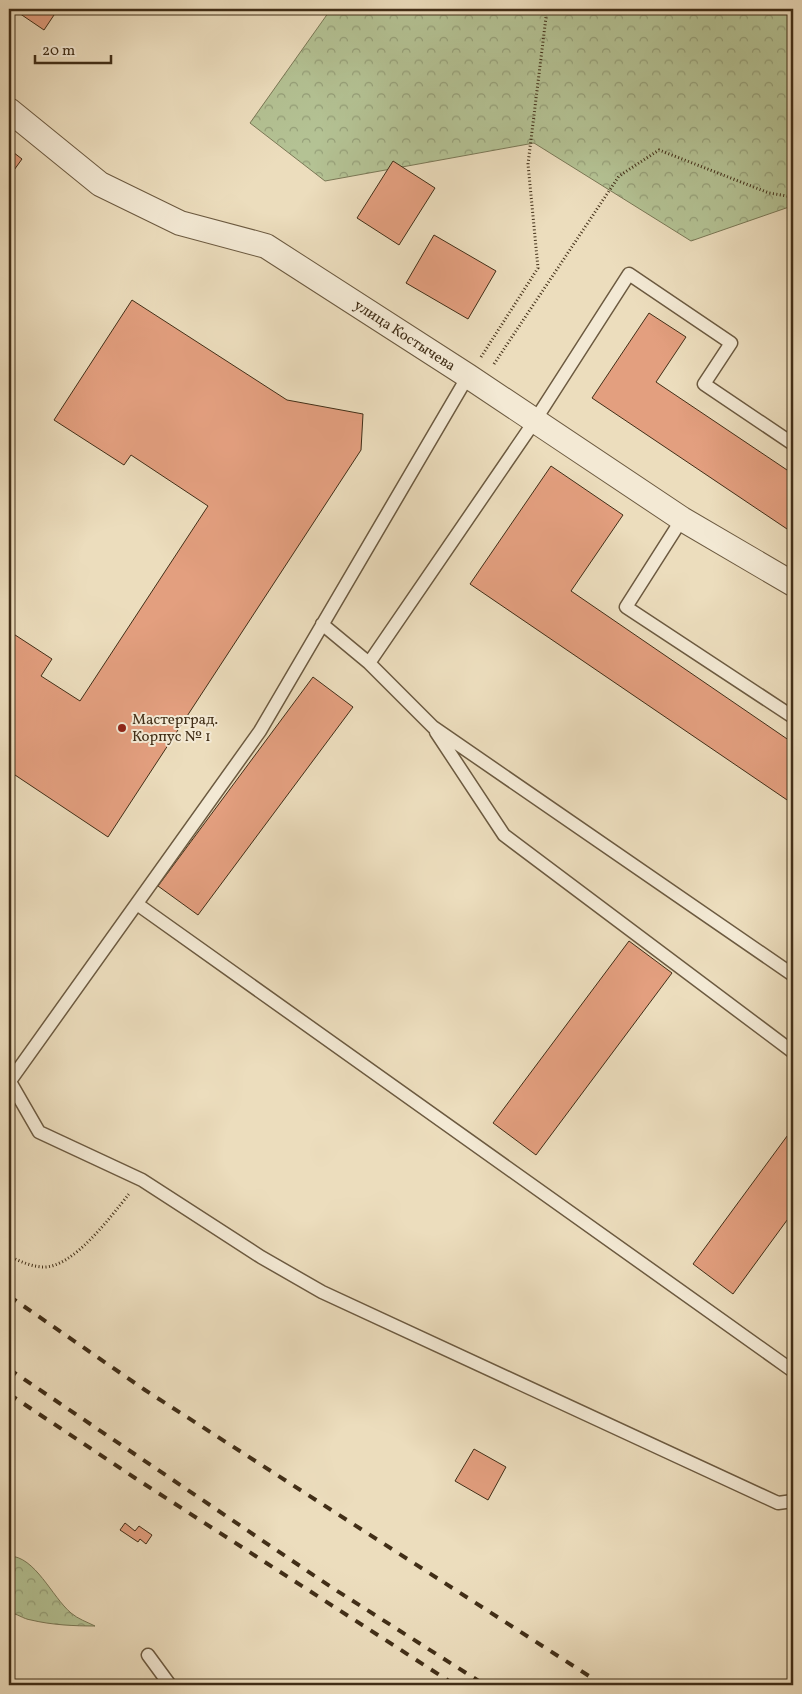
<svg xmlns="http://www.w3.org/2000/svg" width="802" height="1694" font-family="Vollkorn,serif">
	<defs>
		<pattern id="forest-crowns" width="20" height="18" patternUnits="userSpaceOnUse" patternTransform="scale(1.25)"><rect width="20" height="18" fill="#b4c294"/><path d="M2 6a3 3 0 1 1 6 0M12 15a3 3 0 1 1 6 0" fill="none" stroke="#949e78"/></pattern>
	</defs>
	<rect width="100%" height="100%" fill="#ecddbd"/>
	<filter id="stains"><feTurbulence type="fractalNoise" baseFrequency=".004" numOctaves="4"/><feColorMatrix values="0 0 0 0 .2 0 0 0 0 .09 0 0 0 0 .02 0 0 0 .5 -.17"/></filter>
	<radialGradient id="worn" r=".72"><stop offset=".6" stop-color="#630" stop-opacity="0"/><stop offset="1" stop-color="#630" stop-opacity=".3"/></radialGradient>
	<path fill="url(#forest-crowns)" stroke="#7a7856" d="M331 9H793V210L789 207 691 241 534 143 325 181 250 123Z
		M9 1556C35 1556 52 1597 71 1613 78 1619 87 1622 95 1626 74 1626 52 1625 31 1620 23 1619 17 1613 9 1613Z"/>
	<path fill="#e39f7f" stroke="#412e17" d="M13 9H58L44 30Z
		M9 149 22 159 9 177Z
		M393 161 435 188 399 245 357 218Z
		M434 235 496 271 468 319 406 283Z
		M132 300 287 400 363 414 361 450 108 837 9 771V631L52 659 41 676 80 701 208 506 131 455 124 465 54 420Z
		M649 313 686 337 656 382 793 474V533L592 398Z
		M551 466 623 515 571 591 793 743V804L470 584Z
		M313 677 353 707 198 915 158 886Z
		M629 941 672 973 536 1155 493 1123Z
		M793 1128V1212L733 1294 693 1264Z
		M474 1449 506 1467 488 1500 455 1481Z
		M125 1523 135 1531 139 1526 152 1535 146 1544 140 1539 138 1542 120 1530Z"/>
	<g fill="none" stroke-linecap="round" stroke-linejoin="round">
		<g stroke="#6c5a40" stroke-width="15">
			<path id="service" d="M793 444 704 384 731 343 629 274 534 422 369 663 433 727 793 975
				M682 519 626 607 793 717
				M322 624 369 663
				M436 732 504 835 793 1052
				M137 904 793 1371
				M9 1080 39 1132 142 1180 261 1257 322 1292 778 1503 793 1501
				M10 1081 260 731 468 376
				M148 1655 170 1685"/>
		</g>
		<g stroke="#6c5a40" stroke-width="26">
			<path id="minor" d="M9 110 100 184 180 223 266 246 468 376 682 519 793 584"/>
		</g>
		<path stroke="#412e17" stroke-width="3" stroke-dasharray="1 2.5" stroke-linecap="butt" d="M481 357 538 268 528 164 547 9
			M494 364 619 176 659 150 769 193 793 197
			M9 1256C19 1261 30 1266 42 1267 73 1269 111 1216 129 1194"/>
		<use href="#service" stroke="#f3e9d4" stroke-width="12"/>
		<use href="#minor" stroke="#f3e9d4" stroke-width="24"/>
		<path stroke="#412e17" stroke-width="4" stroke-dasharray="9 9" stroke-linecap="butt" d="M9 1296 145 1390 603 1685
			M9 1369 331 1587 485 1685
			M9 1394 135 1478 455 1685"/>
	</g>
	<circle fill="#8f2418" stroke="#f3e9d4" stroke-width="2" cx="122" cy="728" r="5"/>
	<g text-anchor="middle" stroke-width="4" stroke-linejoin="round" paint-order="stroke">
		<g font-size="15" fill="#412e17" stroke="#f3e9d4">
			<text transform="translate(405 335) rotate(33)" y="5">улица Костычева</text>
		</g>
		<g font-size="15" fill="#412e17" stroke="#f3e9d4" text-anchor="start">
			<text x="132" y="724">Мастерград.<tspan x="132" dy="17">Корпус № 1</tspan></text>
		</g>
	</g>
	<rect width="802" height="1694" fill="none" stroke="#ecddbd" stroke-width="30"/>
	<rect x="10" y="10" width="782" height="1674" fill="none" stroke="#412e17" stroke-width="2.5"/>
	<rect x="15" y="15" width="772" height="1664" fill="none" stroke="#412e17"/>
	<path d="M35 55v8h76v-8" fill="none" stroke="#412e17" stroke-width="2.5"/>
	<text x="42" y="55" font-size="15" fill="#412e17" stroke="#f3e9d4" stroke-width="4" paint-order="stroke">20 m</text>
	<rect width="100%" height="100%" filter="url(#stains)"/>
	<rect width="100%" height="100%" fill="url(#worn)"/>
</svg>
